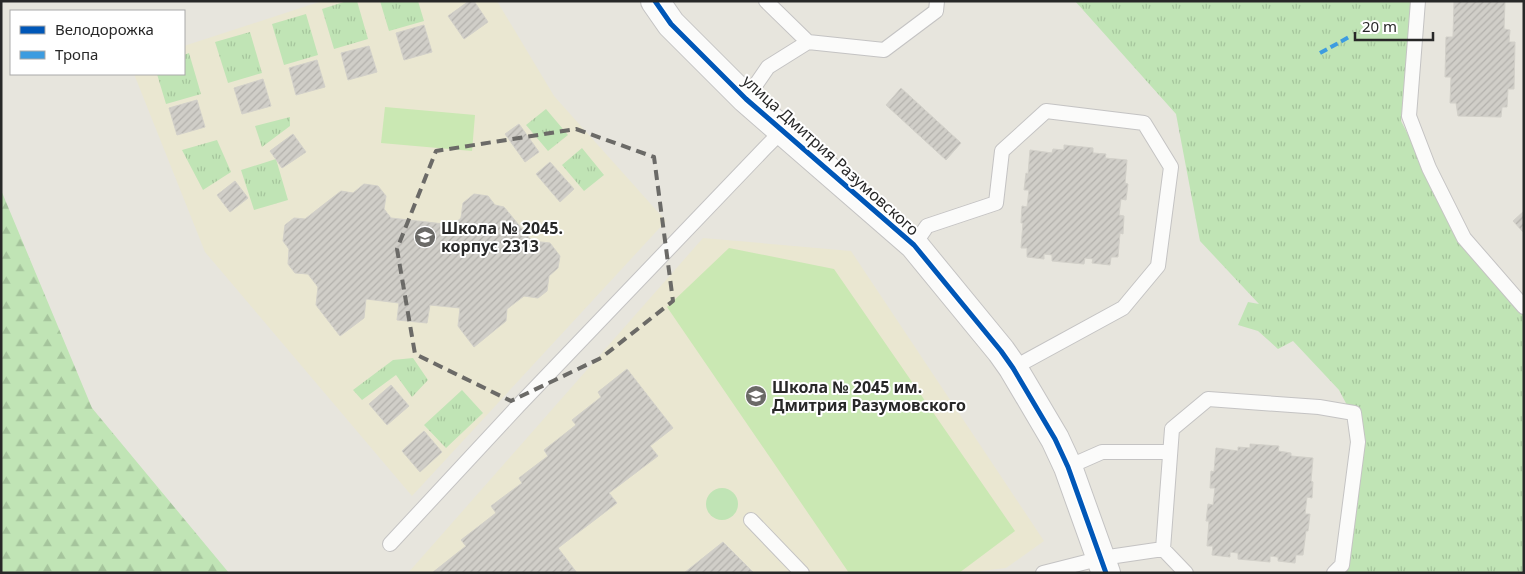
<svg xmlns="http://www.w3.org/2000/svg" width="1525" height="574" font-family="'Noto Sans',sans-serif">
	<defs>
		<pattern id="forest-firs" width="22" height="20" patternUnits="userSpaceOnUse" patternTransform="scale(1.25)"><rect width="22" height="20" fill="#c0e4b5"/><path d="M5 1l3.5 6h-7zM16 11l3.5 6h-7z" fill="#a5c49c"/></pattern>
		<pattern id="park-tufts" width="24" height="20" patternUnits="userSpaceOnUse" patternTransform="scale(1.25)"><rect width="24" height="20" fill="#c0e4b5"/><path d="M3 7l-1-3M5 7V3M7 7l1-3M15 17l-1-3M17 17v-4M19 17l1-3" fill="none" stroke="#a5c49c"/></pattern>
		<pattern id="building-hatch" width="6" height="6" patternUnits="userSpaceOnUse" patternTransform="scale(1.25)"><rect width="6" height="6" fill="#d0cec8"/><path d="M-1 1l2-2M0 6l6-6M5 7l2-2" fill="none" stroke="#b3b1ac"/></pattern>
	</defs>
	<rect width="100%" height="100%" fill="#e7e5dd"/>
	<path fill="#eae7d1" d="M322 1H497L554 96 666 221 412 496 205 252 134 74H184V46Z
		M703 238 851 251 1044 541 1006 568 981 571 979 573H408Z"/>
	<path fill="#c0e4b5" d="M706 504a16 16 0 1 1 32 0a16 16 0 1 1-32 0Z"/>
	<path fill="url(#forest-firs)" d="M1 190 92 408 229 573H1Z"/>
	<path fill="url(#park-tufts)" d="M347 1H357L368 39 334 49 322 9Z
		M380 1H418L424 21 389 31Z
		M1075 1H1411L1401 121 1463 241 1524 316V573H1346L1359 428 1339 390 1293 341 1278 349 1258 331 1238 325 1248 302 1259 304 1200 241 1176 114Z
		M306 14 318 55 284 65 272 24Z
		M250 32 262 73 228 83 215 42Z
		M189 53 201 94 166 104 157 74H184V55Z
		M546 109 568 135 548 151 526 125Z
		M290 117V126L262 147 255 126Z
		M217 140 231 172 203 190 182 150Z
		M582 148 604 175 584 191 562 165Z
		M276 159 288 200 254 210 241 170Z
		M413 358 428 380 412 397 396 375 362 400 353 390 393 360Z
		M462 390 483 413 446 448 424 425Z"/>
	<path fill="#cae8b3" d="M385 107 475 115 472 151 381 143Z
		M729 248 834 269 1015 531 959 573H849L667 307Z"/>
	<path fill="url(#building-hatch)" stroke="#d2d0c9" d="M469 1H474L488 22 464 39 448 16Z
		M1454 1H1505L1504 29 1510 30 1509 42H1515L1514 89H1508L1507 107H1502L1501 117 1458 116 1456 103H1450L1451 77H1445L1446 37H1453Z
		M424 25 432 52 404 60 396 33Z
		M369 46 377 72 348 80 341 53Z
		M317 60 325 87 296 95 289 68Z
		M263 79 271 106 242 114 234 88Z
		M901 88 961 143 946 160 886 105Z
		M197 100 205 127 177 135 169 108Z
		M519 124 539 152 525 162 505 134Z
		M293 134 306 152 282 168 270 151Z
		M1064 145 1093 148V153L1106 154 1105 158 1127 160 1125 183 1128 184 1126 200 1121 199 1119 215 1124 216 1123 234 1120 233 1118 257H1111L1110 265 1092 263 1093 259 1085 258 1084 264 1052 261V255L1044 254V259L1027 257V248H1021L1023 223H1021L1022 206 1027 207 1029 190H1024L1026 173 1028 174 1030 150 1052 153 1053 149 1064 150Z
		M550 162 574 189 560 202 536 174Z
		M235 181 248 198 230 212 217 195Z
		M364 184 378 186 386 196 384 209 391 218 453 225 461 218 463 203 474 194 488 196 495 205 504 207 532 241 550 243 560 256 558 268 549 276 547 291 538 298 524 296 507 309 506 321 474 347 458 326 460 308 430 305 427 323 397 320 399 303 366 299 364 318 340 336 316 305 318 287 308 274 295 273 288 264 289 249 283 241 285 225 294 218 305 219 341 191 353 193Z
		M1524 211V233L1513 221Z
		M627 369 673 428 650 446 658 456 609 493 617 503 558 548 577 573H432L466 546 461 540 496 513 491 506 522 483 519 478 548 456 544 450 576 425 572 420 601 397 598 392Z
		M391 385 409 406 387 425 369 404Z
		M424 431 442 452 420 472 402 451Z
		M1250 444 1279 446 1278 451 1291 453V456L1313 458 1311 481 1313 482 1312 498 1307 497 1305 514H1310L1308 531H1306L1303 555H1296L1295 563 1278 561V557L1270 556V562L1238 559V553L1230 552V557L1212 555 1213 546H1207L1209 521H1206L1208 504 1213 505 1215 488H1210L1211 471 1214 472 1216 448 1238 451V447L1250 448Z
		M723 542 754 573H684Z"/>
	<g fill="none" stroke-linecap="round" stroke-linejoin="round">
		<g stroke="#c4c3c3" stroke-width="16">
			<path id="service" d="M766 1 808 42 884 50 936 11 937 1
				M1418 1 1409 116 1429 168 1464 238 1524 307
				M746 99 768 67 808 42
				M914 245 927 226 996 203 1002 151 1046 111 1144 123 1171 167 1158 266 1123 308 1013 368
				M1068 467 1102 452H1170
				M751 520 802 573
				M390 544 519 405 765 148 783 130
				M1043 573 1102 558 1163 549
				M1186 573 1163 549 1172 429 1208 399 1319 407 1354 413 1358 442 1342 565 1334 573"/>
		</g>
		<g stroke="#c4c3c3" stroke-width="30">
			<path id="minor" d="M655 1 671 24 746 99 914 245 1001 351 1013 368 1055 439 1068 467 1106 573"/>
		</g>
		<use href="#service" stroke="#fbfbfa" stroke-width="14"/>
		<use href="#minor" stroke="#fbfbfa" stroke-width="28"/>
		<path stroke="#3d9ce0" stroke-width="4" stroke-dasharray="8 4" stroke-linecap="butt" d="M1320 53 1351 36"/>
		<g stroke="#fff" stroke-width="8">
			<path id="cycleway" d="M655 1 671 24 746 99 914 245 1001 351 1013 368 1055 439 1068 467 1106 573"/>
		</g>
		<use href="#cycleway" stroke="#0057b8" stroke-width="5"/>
	</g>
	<path fill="none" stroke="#6b6a67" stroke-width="4" stroke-dasharray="10 6" stroke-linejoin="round" d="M576 129 654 157 673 301 601 358 511 401 415 354 397 249 436 151Z"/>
	<defs>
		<g id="school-disc" transform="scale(1.125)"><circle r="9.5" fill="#6b6a67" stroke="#fff"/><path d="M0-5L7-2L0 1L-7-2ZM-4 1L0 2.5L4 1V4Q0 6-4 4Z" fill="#fff"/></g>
	</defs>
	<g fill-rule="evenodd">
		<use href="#school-disc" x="425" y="237"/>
		<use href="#school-disc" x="756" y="396"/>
	</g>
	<g text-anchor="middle" stroke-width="4" stroke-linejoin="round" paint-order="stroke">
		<g font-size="16" fill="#282828" stroke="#fff">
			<text transform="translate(831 155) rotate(42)" y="6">улица Дмитрия Разумовского</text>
		</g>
		<g font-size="16" font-weight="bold" fill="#282828" stroke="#fff" text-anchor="start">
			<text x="441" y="234">Школа № 2045.<tspan x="441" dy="18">корпус 2313</tspan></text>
			<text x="772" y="393">Школа № 2045 им.<tspan x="772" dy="18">Дмитрия Разумовского</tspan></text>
		</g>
	</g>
	<rect width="1525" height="574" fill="none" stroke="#282828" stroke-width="5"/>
	<rect x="10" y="10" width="175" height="65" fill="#ffffff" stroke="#a9a9a9"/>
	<rect x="20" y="26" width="25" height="8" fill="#0057b8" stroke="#a9a9a9"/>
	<text x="55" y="35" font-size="15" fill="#282828">Велодорожка</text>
	<rect x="20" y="51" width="25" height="8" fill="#3d9ce0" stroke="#a9a9a9"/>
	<text x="55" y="60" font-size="15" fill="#282828">Тропа</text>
	<path d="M1355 32v8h78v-8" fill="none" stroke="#282828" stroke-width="2.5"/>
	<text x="1362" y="32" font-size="15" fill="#282828" stroke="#ffffff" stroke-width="4" paint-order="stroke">20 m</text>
</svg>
